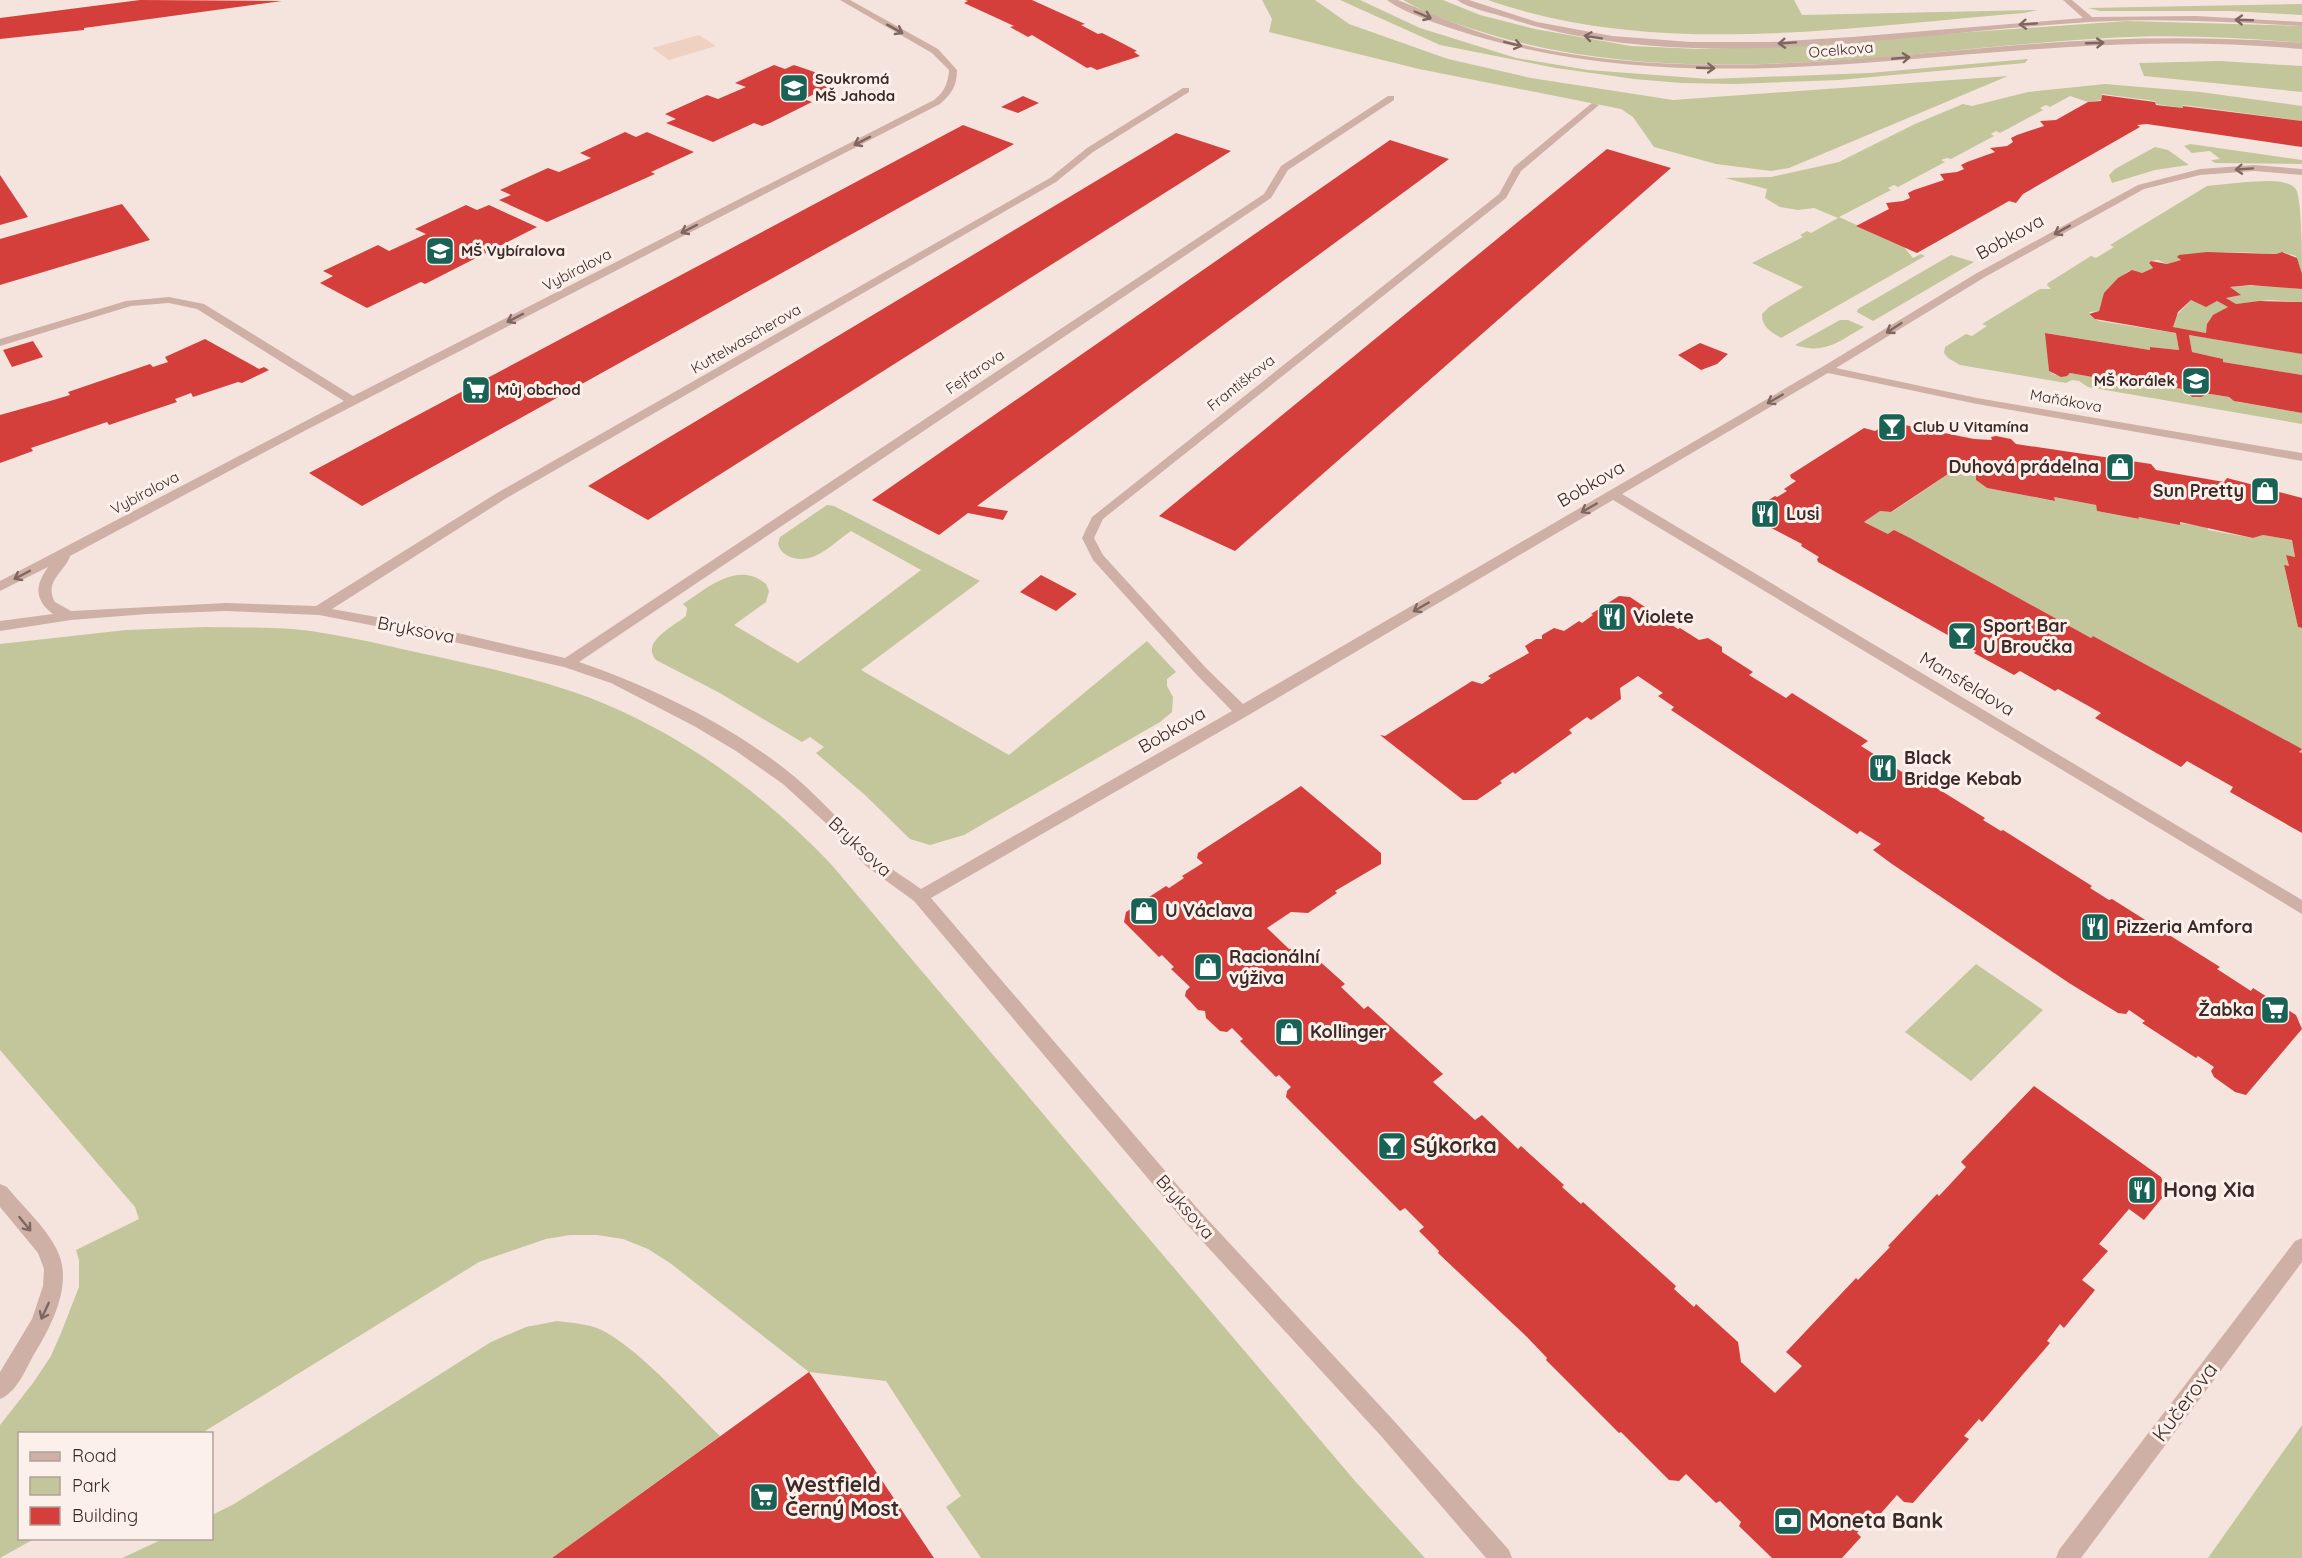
<svg xmlns="http://www.w3.org/2000/svg" width="2302" height="1558" font-family="Quicksand,sans-serif">
	<rect width="100%" height="100%" fill="#f5e4dd"/>
	<path fill="#c2c69a" d="M1262 0H1315L1349 24 1448 59 1531 78 1673 100 2008 76 1789 168 1771 171 1716 164 1654 147 1633 117 1621 109 1419 69 1269 32 1272 19Z
		M1340 0H1360L1420 28 1516 58 1588 70 1709 79 1869 73 2028 59 2025 63 1839 80 1735 84 1681 83 1634 79 1556 68 1440 45Z
		M1403 0H1443L1480 15 1535 29 1631 46 1699 49 1760 47 2127 21 2302 26V43C2237 37 2171 34 2106 38 1903 50 1692 93 1492 35 1463 26 1430 16 1403 0Z
		M1488 0H1794L1802 15 2038 10 2024 13C1849 27 1657 59 1488 0Z
		M2302 4V15L2230 11H2100L2088 8Z
		M2220 61 2302 66V92L2144 76 2139 63Z
		M2105 84 2200 92 2302 106V121L2183 105V108L2156 104 2155 101 2102 94 2101 100 2088 102 2070 96 2050 107 2046 105 2040 108 2043 110 2000 133 1996 131 1991 134 1994 136 1951 159 1947 158 1941 160 1945 162 1898 187 1894 185 1888 188 1891 190 1839 217 1903 246 1913 258 1921 254 1925 256 1781 338C1770 331 1762 327 1762 314L1769 307 1803 287 1752 263 1803 237 1800 235 1807 231 1811 233 1838 218 1814 208 1798 210 1780 207 1765 198 1767 189 1725 178 1771 177 1839 162 1915 124 1963 104 1972 106 2028 92Z
		M2190 144 2302 160V164L2215 163 2211 160 2220 159 2210 151 2192 153 2184 146Z
		M2155 147 2168 150 2189 165 2155 170 2112 183 2109 175 2115 169Z
		M2246 182C2260 182 2284 177 2296 189 2302 200 2302 259 2302 276L2296 256 2282 252 2276 254C2243 252 2212 251 2179 256L2181 260 2167 264 2158 260 2150 261 2149 264 2153 268 2142 273 2129 271C2113 282 2103 292 2099 311L2090 312 2089 315 2099 321 2176 333 2179 350 2150 347V350L2046 333 2049 371 2055 375 2067 376 2070 373 2153 387 2159 385 2182 389C2186 397 2196 399 2204 396V393L2229 397 2238 402 2302 413V424L2088 387 2079 381 2072 380 2066 383 1960 365 1948 358 1944 353 1945 347 1966 334 1972 336 1987 326 1982 324 2040 289H2051L2047 285 2048 283 2091 256 2096 258 2114 247 2110 245 2207 186Z
		M1951 255 1974 262 1873 321 1857 312 1858 309Z
		M2259 285 2302 289V302L2269 300 2236 304 2226 298 2240 295 2230 287Z
		M2191 300 2206 306 2217 301 2228 307 2210 319 2206 333 2173 327 2176 316Z
		M1840 320H1848L1864 327C1839 341 1825 355 1795 345Z
		M2189 335 2302 353V375L2223 362V359L2192 352Z
		M1957 468 1976 471V480L1987 488 2054 501V497L2096 505 2097 511 2138 519V517L2208 527V530L2253 538 2263 535 2292 540 2295 557 2286 555 2289 566H2284L2298 627 2302 628V753L2299 752 2301 749 2093 636 2091 638 1912 539 1888 534 1864 522 1880 511 1892 512Z
		M827 505 834 506 980 581 861 670 1009 755 1147 641 1176 672 1167 679V686L1173 697 1172 712 1160 722 964 835 930 845 910 839 865 795 816 753 824 747 810 737 802 742 718 692 656 660C640 642 674 626 686 616L687 608 683 604C707 588 738 560 766 584L769 591 766 602 734 625 798 663 921 570 851 531C839 539 827 551 815 556 802 562 782 559 778 544L780 537Z
		M205 627C244 628 285 626 323 633 362 639 400 649 439 657 488 668 540 679 588 697 679 732 762 792 830 863L1355 1481 1425 1558H981L946 1507 961 1496 886 1381 809 1372 670 1263 648 1249 623 1239 597 1235H570L546 1239 479 1262 202 1433 20 1434V1538L34 1539 0 1558V1425L33 1383 51 1356 61 1333 79 1287V1260L76 1250 139 1219 135 1207 0 1050V644L126 630Z
		M1976 964 2043 1010 1971 1081 1905 1032Z
		M557 1321C573 1323 593 1324 607 1333 644 1354 688 1405 720 1436L552 1558H122L163 1539 212 1538V1515L234 1504 491 1342 526 1327Z
		M2302 1425V1558H2208Z"/>
	<path fill="#efd1c2" d="M699 35 716 46 669 60 652 48Z"/>
	<path fill="#d43f3c" fill-rule="evenodd" d="M140 0 282 1 84 28V30L0 39V18Z
		M965 0H1032L1085 24 1081 25 1098 34 1102 33 1120 42 1137 51 1134 52 1140 56 1097 70 1091 67 1087 68 1032 35 1028 37 1010 27 1014 26 964 3 968 1Z
		M774 65 785 69 794 65 841 81 804 99 812 102 770 123 762 126 754 123 713 142 666 123 676 119 665 114 707 95 718 99 746 87 735 83Z
		M2102 95 2155 102 2156 105 2183 108V106L2302 121V147L2147 124 2137 125 2140 127 2023 194 2016 203 2009 201 1917 253 1856 226 1889 209 1886 203 1903 201 1910 198 1908 193 1914 190 1944 180 1940 174 1957 172 1964 169 1961 165 1967 162 1995 152 1990 148 2007 146 2013 142 2011 138 2017 135 2044 126 2040 121 2056 120 2088 102 2101 101Z
		M1023 96 1039 103 1018 113 1001 107Z
		M963 125 1014 144 362 506 309 473Z
		M625 132 636 137 647 132 694 152 651 172 655 174 547 222 499 200 511 195 500 190 548 168 559 172 591 158 580 153Z
		M1176 133 1231 151 648 520 588 486Z
		M1390 140 1449 159 977 506 1008 511 1003 520 968 513 939 535 872 500Z
		M1607 149 1671 168 1235 551 1159 516Z
		M0 175 28 217 0 225Z
		M122 204 150 240 0 285V239Z
		M466 205 477 210 489 205 537 227 425 284 421 282 367 308 320 283 333 276 323 271 378 245 389 251 426 234 415 229Z
		M2207 252 2276 254 2282 252 2297 258 2302 274V289L2251 285 2230 287 2241 295 2226 298 2236 304 2259 301 2302 302V354L2189 335 2192 352 2223 359V362L2302 375V413L2234 401 2229 397 2204 393V396L2201 397H2192L2182 389 2159 385 2149 387 2070 373 2067 376 2061 377 2049 371 2045 333 2150 350V347L2179 350 2176 333 2095 319 2089 314 2099 311 2104 293 2118 278 2132 270 2142 273 2153 268 2149 263 2151 261 2167 264 2181 260 2177 257 2179 255ZM2191 300 2206 307 2217 301 2228 307 2213 315 2207 324 2206 333 2173 327 2178 312Z
		M205 339 259 369 264 367 269 370 242 383 238 382 193 397 191 393 175 399 177 402 109 425 107 422 31 448 33 451 0 463V415L50 401 70 395 68 392 150 364 153 367 168 362 165 357Z
		M33 341 43 357 12 367 3 350Z
		M1700 343 1728 354 1717 364 1701 370 1678 355Z
		M1890 422 1974 439 1992 440 1991 437 1996 436 2011 439 2016 444 2151 464 2156 470 2224 482 2227 478 2250 484 2253 483 2270 486 2275 491 2302 498V628L2298 627 2284 565 2289 566 2286 555 2295 557 2292 540 2263 535 2253 538 2180 522V525L2138 517 2139 519 2097 511 2096 505 2054 497 2055 501 1987 488 1976 480V471L1957 468 1891 512 1880 511 1864 522 1888 534 1894 530 1912 539 2091 638 2093 636 2302 749 2299 752 2302 753V833L2230 792 2233 787 2187 761 2181 767 2095 718 2101 713 2058 689 2055 691 2020 671 2014 675 1974 653 1976 651 1818 562 1817 559 1819 557 1801 546 1802 544 1752 518 1751 511 1775 496 1777 497 1787 491 1784 489 1796 481 1791 478 1790 475 1864 428 1875 431Z
		M1041 575 1077 594 1056 611 1020 592Z
		M1619 596 1630 597 1678 629 1680 628 1699 640 1708 638 1722 647V652L1753 672 1749 675 1786 698 1792 693 1868 741 1861 746 1902 772 1906 769 1985 818 1983 820 2001 831 2003 830 2092 886 2090 888 2109 900 2112 899 2220 967 2217 969 2251 991 2253 988 2296 1015 2302 1029 2246 1095 2235 1092 2214 1077 2211 1071 2214 1067 2198 1056 2196 1058 2142 1023 2145 1021 2129 1010 2126 1014 2118 1013 2069 983 1892 864 1873 850 1881 844 1860 831 1857 834 1671 710 1674 707 1658 696 1663 693 1638 676 1620 688 1621 699 1591 720 1587 717 1569 730 1572 733 1515 774 1513 772 1500 781 1502 783 1477 800H1463L1380 735 1385 736 1472 681 1482 684 1491 678 1488 676 1529 653 1525 646 1536 639H1542V635L1554 628 1564 631 1579 621 1582 623 1593 615 1591 614Z
		M1301 786 1381 853V864L1335 891 1337 893 1308 913 1291 912 1267 928 1289 949 1307 950 1345 984 1341 987 1364 1009 1368 1006 1443 1074 1433 1082 1475 1120 1482 1115 1518 1149 1521 1146 1564 1185 1562 1187 1581 1204 1583 1202 1676 1286 1674 1289 1694 1307 1696 1304 1738 1342 1741 1362 1775 1393 1802 1366 1786 1352 1788 1350 1856 1278 1858 1280 1890 1247 1888 1246 1937 1194 1939 1196 1953 1181 1966 1167 1961 1162 2034 1086 2161 1177 2167 1192 2144 1220 2129 1209 2099 1244 2108 1251 2082 1280 2095 1290 2064 1328 2060 1324 2047 1341 2050 1343 1982 1422 1979 1419 1964 1436 1969 1439 1913 1503 1904 1502 1897 1495 1875 1520 1871 1516 1857 1533 1861 1537 1842 1558H1772L1739 1526 1741 1522 1720 1501 1716 1503 1686 1474 1679 1481 1669 1480 1621 1432 1619 1433 1546 1360 1547 1358 1527 1337 1438 1253 1439 1251 1419 1231 1424 1227 1405 1208 1400 1211 1286 1097 1287 1091 1291 1087 1279 1075 1276 1077 1240 1041 1243 1039 1232 1028 1227 1032 1220 1031 1206 1018 1205 1011 1198 1010 1185 996 1186 991 1190 987 1171 969 1174 967 1162 955 1159 957 1124 922 1126 912 1166 886 1169 888 1184 878 1182 876 1203 863 1197 858 1198 853Z
		M809 1372 934 1558H552L762 1406Z"/>
	<g fill="none" stroke-linecap="round" stroke-linejoin="round">
		<path fill="#cfb0a7" fill-rule="evenodd" d="M840 0H850L938 49 957 70C957 85 952 94 940 104L310 428 70 556C66 571 43 581 55 602L71 611 226 603 316 606 497 493 1050 178 1087 148 1183 88H1189V92L1093 152 1056 182 505 499 332 609 432 627 565 658 1264 194 1281 166 1388 96H1394V100L1288 170 1271 198 579 662C652 687 735 727 795 777 824 802 849 831 877 857 890 869 906 878 921 889L1232 711 1196 674 1093 560 1082 538 1092 517 1499 194 1514 167 1592 103 1599 105 1521 171 1506 198 1103 519 1094 538 1103 555 1206 668 1243 704 1822 367 1977 273 2138 185 2200 169 2254 165 2302 169V175L2254 171 2200 175 2144 189 1985 277 1836 368 1977 398 2302 453V461L1977 404 1828 373 1622 494 2302 900V914L1613 500 1247 716 931 898 1197 1208 1395 1422 1509 1550 1512 1558H1486L1381 1436 1183 1220 914 901 866 866 829 826 783 784 736 751 694 726 611 683 564 667 432 637 319 615 226 611 147 614 71 620 0 631V621L53 614C34 600 35 585 48 567L0 591V581L344 401 197 309 169 303 131 306 0 346V339L126 301 169 297 204 304 353 396 934 100C944 92 948 84 949 70L932 53Z
			M1387 0H1398C1443 19 1488 38 1537 48 1700 81 1867 57 2031 44 2122 37 2212 36 2302 43V49C2224 42 2147 42 2069 47 1870 59 1683 93 1486 39 1461 32 1406 15 1387 0Z
			M1457 0H1469L1537 22 1612 36 1691 42H1771L1852 37 2083 18 2063 0H2072L2092 17 2196 16 2302 22V26C2231 22 2160 18 2089 22 1903 33 1688 78 1508 18 1492 13 1470 9 1457 0Z
			M0 1184 7 1187C23 1207 44 1225 56 1248 75 1282 51 1327 33 1356 25 1371 16 1393 0 1399V1372L32 1319 43 1286 44 1269 38 1253 0 1207Z
			M2302 1238V1262L2081 1558H2056L2059 1550 2295 1241Z"/>
	</g>
	<defs><path id="oneway-shaft" d="M-6 0H5M1.5-3L5.5 0L1.5 3" fill="none" stroke-width="1.6" stroke-linecap="round" stroke-linejoin="round" transform="scale(1.5)"/></defs>
	<g stroke="#7e6661">
		<use href="#oneway-shaft" transform="translate(1423 15) rotate(23)"/>
		<use href="#oneway-shaft" transform="translate(2244 20) rotate(-178)"/>
		<use href="#oneway-shaft" transform="translate(2028 24) rotate(176)"/>
		<use href="#oneway-shaft" transform="translate(895 29) rotate(29)"/>
		<use href="#oneway-shaft" transform="translate(1593 37) rotate(-171)"/>
		<use href="#oneway-shaft" transform="translate(1787 43) rotate(176)"/>
		<use href="#oneway-shaft" transform="translate(2095 43) rotate(-2)"/>
		<use href="#oneway-shaft" transform="translate(1513 44) rotate(14)"/>
		<use href="#oneway-shaft" transform="translate(1901 58) rotate(-5)"/>
		<use href="#oneway-shaft" transform="translate(1706 68) rotate(2)"/>
		<use href="#oneway-shaft" transform="translate(862 141) rotate(153)"/>
		<use href="#oneway-shaft" transform="translate(2244 169) rotate(176)"/>
		<use href="#oneway-shaft" transform="translate(689 229) rotate(153)"/>
		<use href="#oneway-shaft" transform="translate(2062 230) rotate(151)"/>
		<use href="#oneway-shaft" transform="translate(515 318) rotate(153)"/>
		<use href="#oneway-shaft" transform="translate(1894 328) rotate(147)"/>
		<use href="#oneway-shaft" transform="translate(1775 399) rotate(150)"/>
		<use href="#oneway-shaft" transform="translate(1589 508) rotate(150)"/>
		<use href="#oneway-shaft" transform="translate(22 575) rotate(152)"/>
		<use href="#oneway-shaft" transform="translate(1421 607) rotate(150)"/>
		<use href="#oneway-shaft" transform="translate(25 1224) rotate(51)"/>
		<use href="#oneway-shaft" transform="translate(45 1311) rotate(115)"/>
	</g>
	<defs>
		<g id="school-square" transform="scale(1.5)"><rect x="-9" y="-9" width="18" height="18" rx="4" fill="#186256" stroke="#fcf0ea"/><path d="M0-5L7-2L0 1L-7-2ZM-4 1L0 2.5L4 1V4Q0 6-4 4Z" fill="#fff"/></g>
		<g id="supermarket-square" transform="scale(1.5)"><rect x="-9" y="-9" width="18" height="18" rx="4" fill="#186256" stroke="#fcf0ea"/><path d="M-6-5.5h2.5l.6 2H6L4.5 2H-2.5L-4.4-4H-6ZM-1.5 3.2a1.3 1.3 0 1 0 .1 0ZM3 3.2a1.3 1.3 0 1 0 .1 0Z" fill="#fff"/></g>
		<g id="bar-square" transform="scale(1.5)"><rect x="-9" y="-9" width="18" height="18" rx="4" fill="#186256" stroke="#fcf0ea"/><path d="M-6-5H6L.8 .8V4.5H3.5V6h-7V4.5H-.8V.8Z" fill="#fff"/></g>
		<g id="shop-square" transform="scale(1.5)"><rect x="-9" y="-9" width="18" height="18" rx="4" fill="#186256" stroke="#fcf0ea"/><path d="M-5-2.5h2.3a2.7 3.5 0 0 1 5.4 0H5L5.5 6h-11ZM-1.5-2.5h3a1.5 2.3 0 0 0-3 0Z" fill="#fff"/></g>
		<g id="restaurant-square" transform="scale(1.5)"><rect x="-9" y="-9" width="18" height="18" rx="4" fill="#186256" stroke="#fcf0ea"/><path d="M-5-6h1v4h1v-4h1v4h1v-4h1v5L-1.5 .5V6h-2V.5L-5-1ZM5-6V6H3V1.5H1.5Q1.5-4 5-6Z" fill="#fff"/></g>
		<g id="bank-square" transform="scale(1.5)"><rect x="-9" y="-9" width="18" height="18" rx="4" fill="#186256" stroke="#fcf0ea"/><path d="M-6-4H6V4H-6ZM0-2.3a2.3 2.3 0 1 0 0 4.6a2.3 2.3 0 1 0 0-4.6Z" fill="#fff"/></g>
	</defs>
	<g fill-rule="evenodd">
		<use href="#school-square" x="794" y="88"/>
		<use href="#school-square" x="440" y="251"/>
		<use href="#school-square" x="2196" y="381"/>
		<use href="#supermarket-square" x="476" y="390"/>
		<use href="#bar-square" x="1892" y="427"/>
		<use href="#shop-square" x="2120" y="467"/>
		<use href="#shop-square" x="2265" y="491"/>
		<use href="#restaurant-square" x="1765" y="514"/>
		<use href="#restaurant-square" x="1612" y="617"/>
		<use href="#bar-square" x="1962" y="636"/>
		<use href="#restaurant-square" x="1883" y="768"/>
		<use href="#shop-square" x="1144" y="911"/>
		<use href="#restaurant-square" x="2095" y="927"/>
		<use href="#shop-square" x="1208" y="967"/>
		<use href="#supermarket-square" x="2275" y="1010"/>
		<use href="#shop-square" x="1289" y="1032"/>
		<use href="#bar-square" x="1392" y="1146"/>
		<use href="#restaurant-square" x="2142" y="1190"/>
		<use href="#supermarket-square" x="764" y="1497"/>
		<use href="#bank-square" x="1788" y="1521"/>
	</g>
	<g text-anchor="middle" stroke-width="6" stroke-linejoin="round" paint-order="stroke">
		<g font-size="15" fill="#3b2a28" stroke="#fcf0ea">
			<text transform="translate(1841 50) rotate(-5)" y="5">Ocelkova</text>
			<text transform="translate(577 270) rotate(-27)" y="5">Vybíralova</text>
			<text transform="translate(746 339) rotate(-30)" y="5">Kuttelwascherova</text>
			<text transform="translate(975 372) rotate(-34)" y="5">Fejfarova</text>
			<text transform="translate(1241 383) rotate(-38)" y="5">Františkova</text>
			<text transform="translate(2066 401) rotate(10)" y="5">Maňákova</text>
			<text transform="translate(145 493) rotate(-28)" y="5">Vybíralova</text>
		</g>
		<g font-size="15" font-weight="bold" fill="#3b2a28" stroke="#fcf0ea" text-anchor="start">
			<text x="815" y="84">Soukromá<tspan x="815" dy="17">MŠ Jahoda</tspan></text>
			<text x="461" y="256">MŠ Vybíralova</text>
			<text x="2175" y="386" text-anchor="end">MŠ Korálek</text>
			<text x="497" y="395">Můj obchod</text>
			<text x="1913" y="432">Club U Vitamína</text>
		</g>
		<g font-size="18" fill="#3b2a28" stroke="#fcf0ea">
			<text transform="translate(2010 237) rotate(-29)" y="6">Bobkova</text>
			<text transform="translate(1591 484) rotate(-30)" y="6">Bobkova</text>
			<text transform="translate(416 630) rotate(11)" y="6">Bryksova</text>
			<text transform="translate(1967 684) rotate(31)" y="6">Mansfeldova</text>
			<text transform="translate(1172 730) rotate(-30)" y="6">Bobkova</text>
			<text transform="translate(860 847) rotate(43)" y="6">Bryksova</text>
			<text transform="translate(1185 1207) rotate(49)" y="6">Bryksova</text>
		</g>
		<g font-size="18" font-weight="bold" fill="#3b2a28" stroke="#fcf0ea" text-anchor="start">
			<text x="2099" y="473" text-anchor="end">Duhová prádelna</text>
			<text x="2244" y="497" text-anchor="end">Sun Pretty</text>
			<text x="1786" y="520">Lusi</text>
			<text x="1633" y="623">Violete</text>
			<text x="1983" y="632">Sport Bar<tspan x="1983" dy="21">U Broučka</tspan></text>
			<text x="1904" y="764">Black<tspan x="1904" dy="21">Bridge Kebab</tspan></text>
			<text x="1165" y="917">U Václava</text>
			<text x="2116" y="933">Pizzeria Amfora</text>
			<text x="1229" y="963">Racionální<tspan x="1229" dy="21">výživa</tspan></text>
			<text x="2254" y="1016" text-anchor="end">Žabka</text>
			<text x="1310" y="1038">Kollinger</text>
		</g>
		<g font-size="21" font-weight="bold" fill="#3b2a28" stroke="#fcf0ea" text-anchor="start">
			<text x="1413" y="1153">Sýkorka</text>
			<text x="2163" y="1197">Hong Xia</text>
			<text x="785" y="1492">Westfield<tspan x="785" dy="24">Černý Most</tspan></text>
			<text x="1809" y="1528">Moneta Bank</text>
		</g>
		<g font-size="21" fill="#3b2a28" stroke="#fcf0ea">
			<text transform="translate(2185 1402) rotate(-53)" y="7">Kučerova</text>
		</g>
	</g>
	<rect x="18" y="1432" width="195" height="108" fill="#fcf0ea" stroke="#afa19c" stroke-width="1.5"/>
	<rect x="30" y="1452" width="30" height="9" fill="#cfb0a7" stroke="#afa19c" stroke-width="1.5"/>
	<text x="72" y="1462" font-size="18" fill="#3b2a28">Road</text>
	<rect x="30" y="1477" width="30" height="18" fill="#c2c69a" stroke="#afa19c" stroke-width="1.5"/>
	<text x="72" y="1492" font-size="18" fill="#3b2a28">Park</text>
	<rect x="30" y="1507" width="30" height="18" fill="#d43f3c" stroke="#afa19c" stroke-width="1.5"/>
	<text x="72" y="1522" font-size="18" fill="#3b2a28">Building</text>
</svg>
